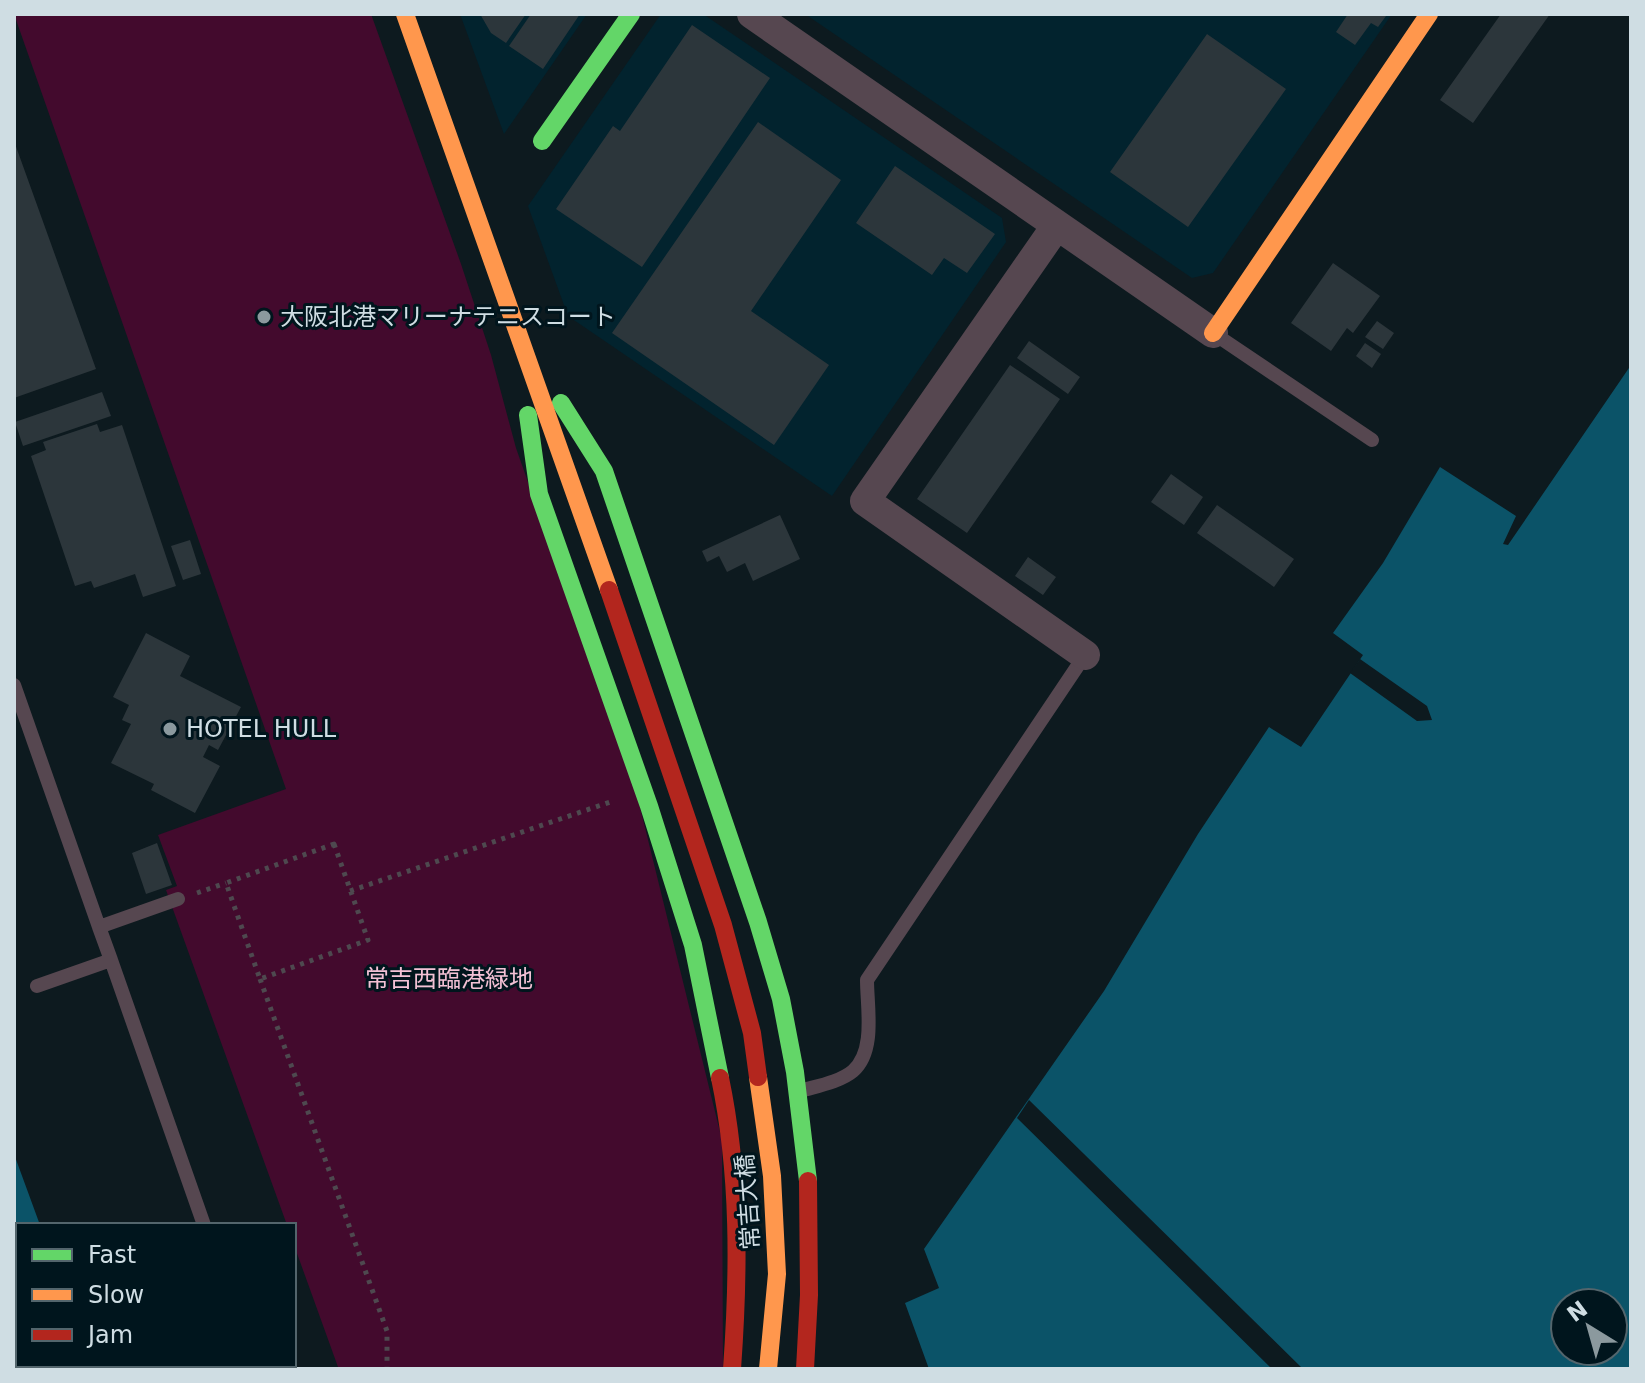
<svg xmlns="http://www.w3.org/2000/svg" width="1645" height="1383" font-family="'DejaVu Sans','Noto Sans JP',sans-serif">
	<rect width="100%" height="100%" fill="#0d1a1f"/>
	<path fill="#02232e" d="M460 14H587L504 134Z
		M661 14H703L1002 218 1006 242 832 496 568 316 528 206Z
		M805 14H1392L1213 273 1192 278Z"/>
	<path fill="#430a2d" d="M14 14H371L461 264 491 355 516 448 634 783 722 1140 723 1369H335L338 1367 294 1245V1225H287L166 890 177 886 158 835 286 789Z"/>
	<path fill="#0b5368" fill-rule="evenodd" d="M1631 365V1369H929L905 1303 939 1288 924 1249 1104 991 1198 834 1269 727 1301 747 1363 655 1333 633 1383 563 1440 467 1516 516 1503 544 1508 545ZM1565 1303H1613V1351H1565Z
		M14 1154 40 1225H18V1365H92L94 1369H14Z"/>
	<path fill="#0d1a1f" d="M1360 659 1427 706 1432 720 1417 721 1350 673Z
		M1029 1100 1303 1369H1272L1017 1118Z"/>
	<path fill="#2c363b" d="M480 14H526L506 43 491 33Z
		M531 14H580L543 69 509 46Z
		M1348 14H1383L1386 16 1378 27 1371 23 1355 45 1336 32Z
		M1501 14H1550L1473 123 1440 100Z
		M692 25 770 78 642 267 556 209 613 126 620 131Z
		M1207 34 1286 89 1188 227 1110 172Z
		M758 122 841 180 751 311 829 365 774 445 612 333Z
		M14 141 96 369 14 398Z
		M895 166 995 234 967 273 944 258 932 275 856 223Z
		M1333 263 1380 296 1353 333 1347 328 1331 351 1291 323Z
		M1377 321 1394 333 1383 349 1365 337Z
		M1029 341 1080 377 1068 394 1017 358Z
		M1365 343 1381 354 1372 368 1356 356Z
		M1010 365 1060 399 967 533 917 499Z
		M102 392 111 416 23 446 15 422Z
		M97 424 100 432 122 425 176 586 143 597 135 574 94 588 91 581 75 586 31 456 46 450 43 442Z
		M1171 474 1203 497 1184 525 1151 502Z
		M1217 505 1294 559 1274 587 1197 533Z
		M780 515 800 559 753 581 745 563 727 572 719 556 707 562 702 551Z
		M190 540 201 574 183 580 171 546Z
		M1028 557 1056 577 1043 595 1015 576Z
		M146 633 190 656 180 676 241 707 218 750 209 745 203 757 220 766 195 813 151 790 154 784 111 763 131 724 122 720 129 705 113 697Z
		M157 843 172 885 146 894 132 853Z"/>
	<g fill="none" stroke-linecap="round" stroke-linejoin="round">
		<path stroke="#4e494f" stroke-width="5" stroke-dasharray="4 6" stroke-linecap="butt" d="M334 844 368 940 260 979 226 883Z
			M350 891 610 802
			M197 893 226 883
			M260 979 387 1331V1369"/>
		<path stroke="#564750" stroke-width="14" d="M1216 335 1372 440
			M14 685 99 927
			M111 960 204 1225
			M37 986 111 960 99 927 178 899
			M800 1091C817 1086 840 1082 853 1071 876 1051 867 1007 867 980L1085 655"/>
		<path stroke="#564750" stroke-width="30" d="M752 14 1213 333
			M1057 225 865 501 1085 655"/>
		<path stroke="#63d668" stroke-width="18" d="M542 141 631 14
			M561 403 604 471 758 922 781 999 795 1072 808 1181
			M528 415 539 494 649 806 693 945 720 1078"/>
		<path stroke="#ff974d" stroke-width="18" d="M405 14 609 590
			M1213 333 1429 14
			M758 1077 772 1176 777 1274 768 1369"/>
		<path stroke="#b3261e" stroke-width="18" d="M609 590 723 925 752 1033 758 1077
			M720 1078C740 1173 739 1273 732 1369
			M805 1369 809 1295 808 1181"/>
	</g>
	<g fill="#8b999e" stroke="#00151d" stroke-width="3">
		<circle cx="264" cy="317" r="8"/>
		<circle cx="170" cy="729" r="8"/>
	</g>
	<g text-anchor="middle" stroke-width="6" stroke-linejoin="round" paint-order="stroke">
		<g font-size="24" fill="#cfdde3" stroke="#00151d" text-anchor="start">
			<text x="280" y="325">大阪北港マリーナテニスコート</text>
			<text x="186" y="737">HOTEL HULL</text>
		</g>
		<g font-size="24" fill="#f3c1d5" stroke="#00151d">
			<text x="449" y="987">常吉西臨港緑地</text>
		</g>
		<g font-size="24" fill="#cfdde3" stroke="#00151d">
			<text transform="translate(748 1202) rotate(-94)" y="8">常吉大橋</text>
		</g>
	</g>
	<rect width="1645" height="1383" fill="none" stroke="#cfdde3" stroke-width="32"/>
	<rect x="16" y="1223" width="280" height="144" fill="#00151d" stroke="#53656c" stroke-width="2"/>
	<rect x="32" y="1249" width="40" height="12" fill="#63d668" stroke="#53656c" stroke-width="2"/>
	<text x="88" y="1263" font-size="24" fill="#cfdde3">Fast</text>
	<rect x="32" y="1289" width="40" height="12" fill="#ff974d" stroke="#53656c" stroke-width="2"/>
	<text x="88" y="1303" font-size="24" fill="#cfdde3">Slow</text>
	<rect x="32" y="1329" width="40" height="12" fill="#b3261e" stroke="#53656c" stroke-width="2"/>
	<text x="88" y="1343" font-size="24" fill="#cfdde3">Jam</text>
	<g transform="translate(1589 1327) rotate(323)"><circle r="38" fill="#00151d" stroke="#53656c" stroke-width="2"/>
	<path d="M0-6L14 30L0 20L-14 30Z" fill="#8b999e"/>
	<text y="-12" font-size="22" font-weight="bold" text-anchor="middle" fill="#cfdde3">N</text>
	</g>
</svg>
